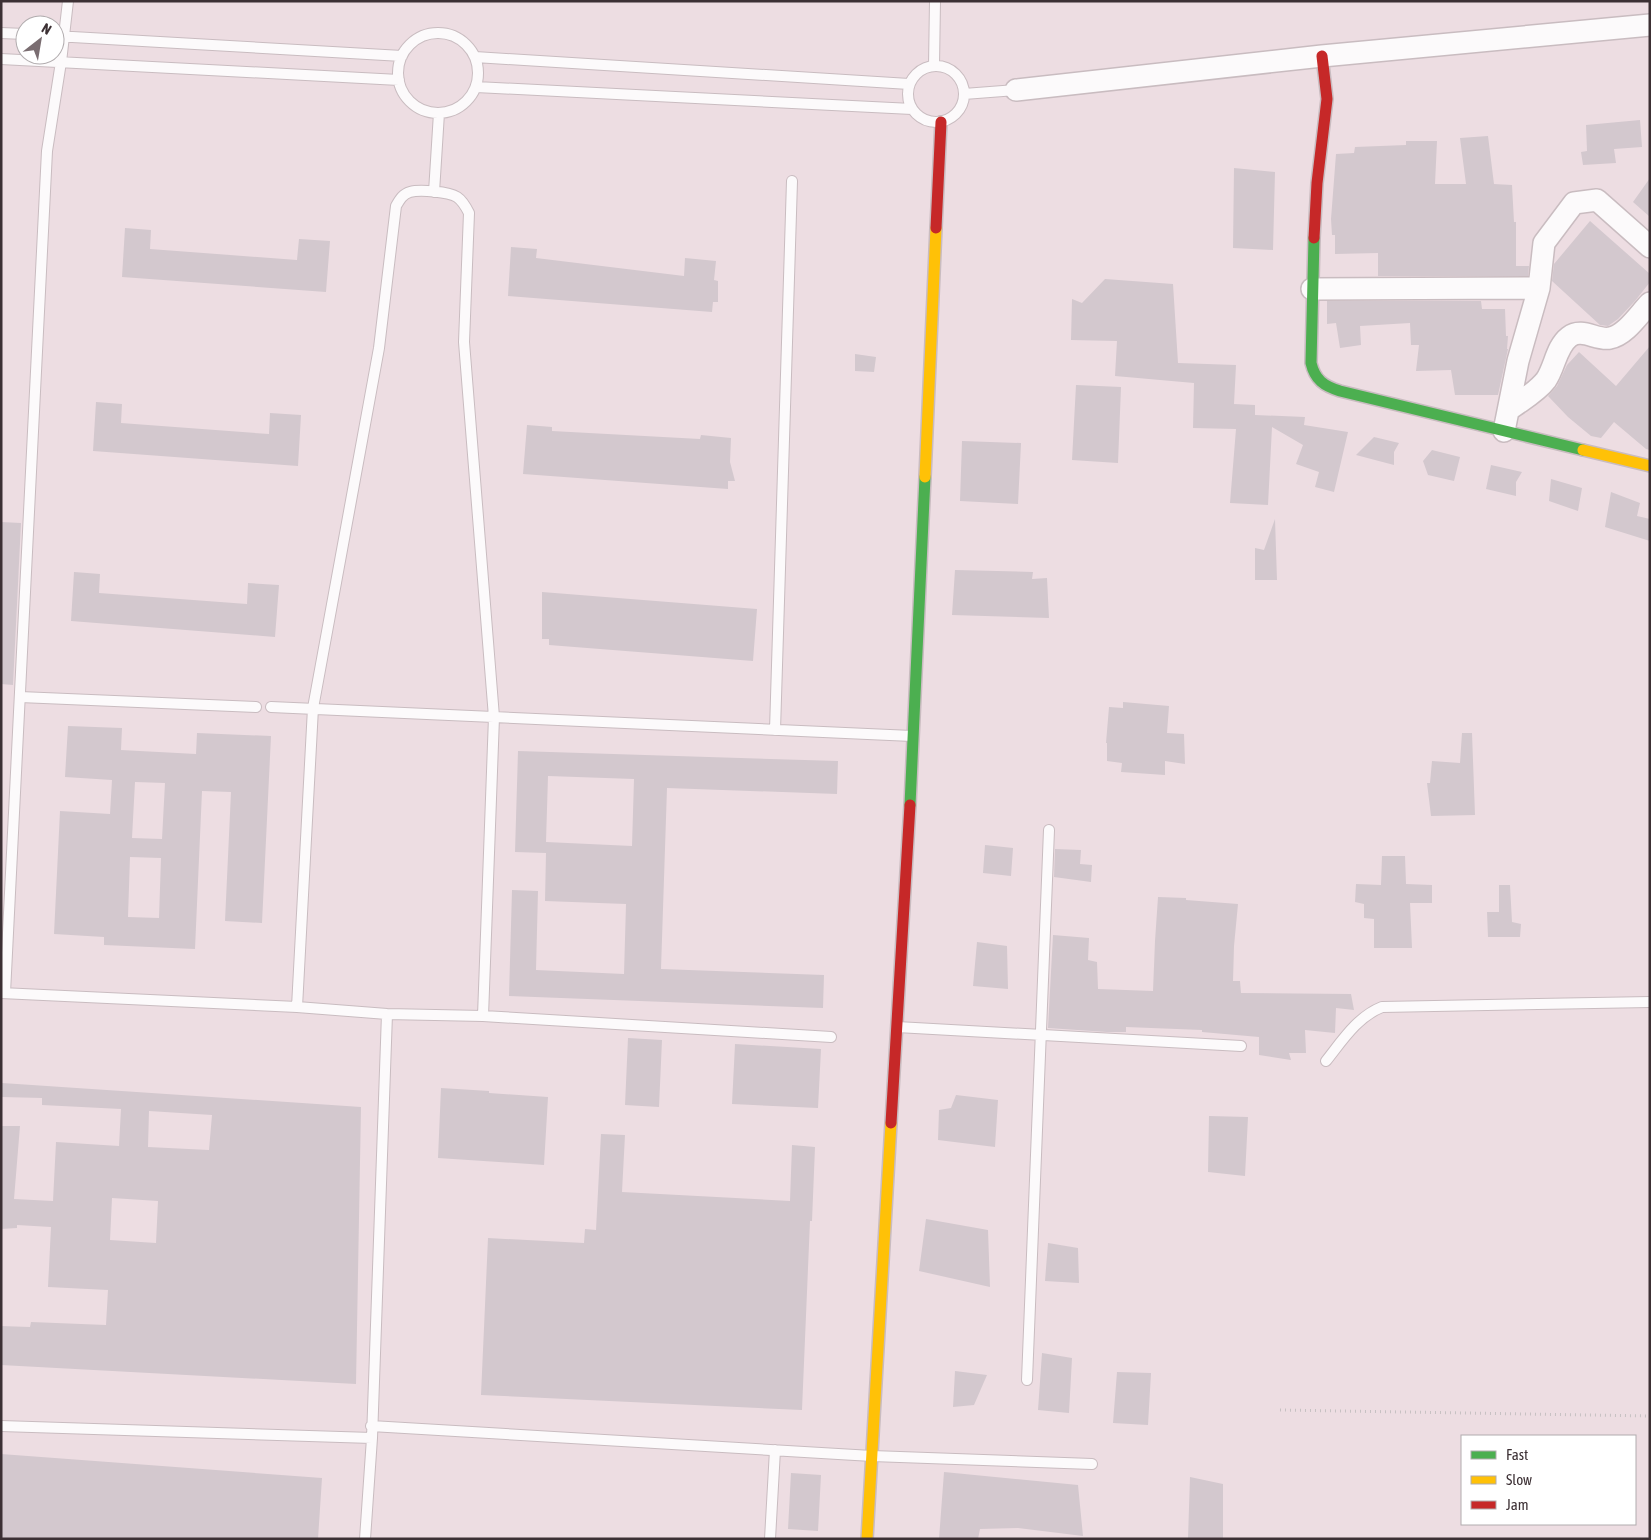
<svg xmlns="http://www.w3.org/2000/svg" width="1651" height="1540" font-family="'Asap Condensed',sans-serif">
	<rect width="100%" height="100%" fill="#eddde2"/>
	<path fill="#d3c8ce" fill-rule="evenodd" d="M1640 120 1642 147 1614 149 1616 163 1583 165 1581 152 1587 151 1586 125Z
		M1488 136 1494 184 1512 185 1514 222H1516V266H1529L1528 276H1378V253L1335 254V235H1332L1331 219 1336 154 1354 153 1355 147 1406 145V141H1437L1435 184H1466L1460 138Z
		M1234 168 1275 172 1273 250 1233 248Z
		M1650 178V217L1633 202Z
		M1590 221 1650 274V282L1635 301 1618 319 1608 326 1600 325 1552 281 1554 264Z
		M125 228 151 230 150 249 297 260 299 239 330 241 326 292 122 277Z
		M511 247 537 249 536 258 684 276 685 258 716 261 714 280 718 281V302H713L712 312 508 296Z
		M1105 279 1173 284 1178 363 1236 365 1234 404 1255 405V415L1305 417 1304 425 1348 432 1334 492 1315 487 1319 472 1296 464 1303 445 1272 427 1268 505 1230 503 1236 429 1193 428 1194 383 1115 376 1117 341 1071 340 1072 299 1082 303Z
		M1327 301H1481L1482 309H1505L1506 336H1508L1507 349H1508L1498 395H1455L1451 370 1416 371 1419 345H1411L1410 323 1360 326 1361 345 1340 348 1336 323 1327 324Z
		M1650 346V450L1646 449 1614 422 1601 438 1591 436 1568 417 1548 396 1557 386 1567 365 1579 352 1616 386Z
		M855 354 876 357 874 372 855 371Z
		M1076 385 1121 387 1118 463 1072 460Z
		M96 402 122 404 121 423 269 434 270 413 301 415 298 466 93 451Z
		M527 425 552 427V431L700 439 701 435 731 438 730 462 735 481H728V489L523 474Z
		M1374 437 1399 443 1394 452V465L1356 455Z
		M962 441 1021 443 1018 504 960 501Z
		M1432 450 1460 457 1454 481 1428 475 1423 461Z
		M1491 465 1522 472 1516 482V496L1486 489Z
		M1551 479 1582 488 1578 511 1549 501Z
		M1611 492 1640 503 1637 516 1650 519V541L1605 527Z
		M1275 519 1277 580H1255V548L1264 550Z
		M1 522 21 523 13 685 1 684Z
		M955 570 1033 572 1032 579 1047 578 1049 618 952 615Z
		M74 572 100 574 99 593 247 604 248 583 279 585 275 637 71 621Z
		M542 592 757 609 753 661 549 645V639H542Z
		M1123 702 1169 706 1167 733 1184 734 1185 764 1165 761V775L1121 772 1122 763 1107 761V743H1106L1109 707 1123 708Z
		M68 726 122 728 121 750 196 754 197 733 271 736 262 923 225 921 231 792 202 791 195 949 104 945V937L54 934 60 811 110 814 112 780 65 777ZM135 782 165 783 162 839 132 838ZM130 857 161 858 159 918 128 917Z
		M1462 733H1472L1475 815 1431 816 1427 783H1430L1432 761 1460 763Z
		M518 751 838 761 837 794 667 788 661 969 824 975 823 1008 509 996 512 890 538 891 536 970 624 974 626 904 545 901 546 853 515 852ZM548 776 634 779 632 846 546 842Z
		M985 845 1013 848 1011 876 983 873Z
		M1055 849 1081 850 1080 864 1092 865 1091 882 1054 877Z
		M1382 856H1405L1406 884 1432 885V903H1410L1412 948H1374V919L1364 918V904L1355 902 1356 884 1381 885Z
		M1499 885H1510L1512 922 1521 924 1520 937H1488L1487 912H1499Z
		M1158 897 1186 898V900L1238 904 1234 946 1233 981H1240L1241 993 1351 994 1354 1010 1336 1008 1335 1033 1305 1030 1306 1053H1289L1291 1060 1259 1055V1037L1202 1032V1030L1126 1027V1032H1107L1048 1028 1053 935 1089 938 1088 960 1097 962 1098 989 1153 991 1155 941Z
		M977 942 1007 946 1008 989 973 986Z
		M628 1038 662 1040 659 1107 625 1105Z
		M735 1044 821 1049 818 1108 732 1104Z
		M2 1083 361 1107 356 1384 1 1365V1326L30 1327 31 1322 106 1325 108 1290 48 1287 51 1227 17 1225V1228L1 1229V1126H20L14 1199 53 1201 56 1142 119 1146 121 1109 42 1105V1098L2 1097ZM149 1111 212 1115 209 1150 148 1147ZM112 1198 158 1201 156 1243 110 1240Z
		M441 1088 489 1091V1093L548 1097 544 1165 438 1158Z
		M956 1095 998 1100 995 1147 938 1140 939 1110 951 1108Z
		M1209 1116 1248 1117 1245 1176 1208 1172Z
		M601 1134 625 1135 622 1192 790 1201 792 1145 815 1147 812 1221H810L802 1410 481 1395 488 1238 584 1243 585 1229 596 1230Z
		M926 1219 988 1230 990 1287 919 1271Z
		M1048 1243 1078 1248 1079 1283 1045 1281Z
		M1042 1353 1072 1358 1069 1413 1038 1410Z
		M955 1371 987 1375 974 1405 953 1407Z
		M1117 1372 1151 1373 1148 1425 1113 1423Z
		M1 1454 322 1478 318 1539H1Z
		M944 1472 1078 1485 1083 1536 1018 1528 980 1529 978 1539H939Z
		M791 1473 821 1475 818 1531 788 1529Z
		M1190 1477 1223 1484V1539H1188Z"/>
	<g fill="none" stroke-linecap="round" stroke-linejoin="round">
		<g stroke="#c9bcc0" stroke-width="12">
			<path id="lane" d="M1 33 25 34
				M398 73a40 40 0 1 1 80 0a40 40 0 1 1-80 0Z
				M55 36 402 56
				M475 57 909 84
				M1 59 399 80
				M908 94a28 28 0 1 1 56 0a28 28 0 1 1-56 0Z
				M934 66 935 1
				M476 87 912 109
				M964 94 1016 90
				M434 192 439 113
				M20 697 256 707
				M271 707 912 736
				M775 730 792 181
				M1 993 297 1007 387 1014 483 1016 831 1037
				M5 993 47 151 61 62 68 1
				M297 1007 313 708 379 348 396 206C400 199 403 194 410 192 420 189 449 192 457 197 463 201 466 207 469 213L464 342 494 717 483 1016
				M897 1027 1241 1046
				M1326 1061C1342 1041 1357 1017 1382 1007L1650 1002
				M1027 1380 1049 830
				M1 1426 372 1438
				M371 1426 872 1456 1092 1464
				M365 1539 372 1438 387 1014
				M770 1539 775 1450"/>
		</g>
		<g stroke="#c9bcc0" stroke-width="24">
			<path id="street" d="M1016 90 1322 56 1650 25
				M1312 289 1539 288
				M1510 409C1522 400 1537 392 1546 380 1555 367 1556 347 1569 337 1582 327 1597 341 1610 338 1626 335 1639 314 1650 303
				M1504 431 1518 361 1539 288 1544 243 1574 203 1597 200 1650 247"/>
		</g>
		<g stroke="#c9bcc0" stroke-width="14">
			<path id="fast" d="M1314 238 1311 363C1315 380 1324 386 1340 391L1583 450
				M910 805 925 477"/>
		</g>
		<g stroke="#c9bcc0" stroke-width="14">
			<path id="slow" d="M1583 450 1650 466
				M925 477 936 228
				M867 1539 891 1123"/>
		</g>
		<g stroke="#c9bcc0" stroke-width="14">
			<path id="jam" d="M936 228 941 122
				M1314 238 1317 183 1327 99 1322 56
				M891 1123 910 805"/>
		</g>
		<path stroke="#c6c1c2" stroke-width="3" stroke-dasharray="1 4" stroke-linecap="butt" d="M1280 1410 1650 1416"/>
		<use href="#lane" stroke="#fcfafb" stroke-width="10"/>
		<use href="#street" stroke="#fcfafb" stroke-width="21"/>
		<use href="#fast" stroke="#4caf50" stroke-width="11"/>
		<use href="#slow" stroke="#ffc107" stroke-width="11"/>
		<use href="#jam" stroke="#c62828" stroke-width="11"/>
	</g>
	<rect width="1651" height="1540" fill="none" stroke="#3c3034" stroke-width="5"/>
	<rect x="1461" y="1435" width="175" height="90" fill="#ffffff" stroke="#b1acae"/>
	<rect x="1471" y="1451" width="25" height="8" fill="#4caf50" stroke="#b1acae"/>
	<text x="1506" y="1460" font-size="15" fill="#3c3034">Fast</text>
	<rect x="1471" y="1476" width="25" height="8" fill="#ffc107" stroke="#b1acae"/>
	<text x="1506" y="1485" font-size="15" fill="#3c3034">Slow</text>
	<rect x="1471" y="1501" width="25" height="8" fill="#c62828" stroke="#b1acae"/>
	<text x="1506" y="1510" font-size="15" fill="#3c3034">Jam</text>
	<g transform="translate(40 40) rotate(31)"><circle r="24" fill="#ffffff" stroke="#b1acae"/>
	<path d="M0-4L9 19L0 12L-9 19Z" fill="#7a6d71"/>
	<text y="-8" font-size="14" font-weight="bold" text-anchor="middle" fill="#3c3034">N</text>
	</g>
</svg>
